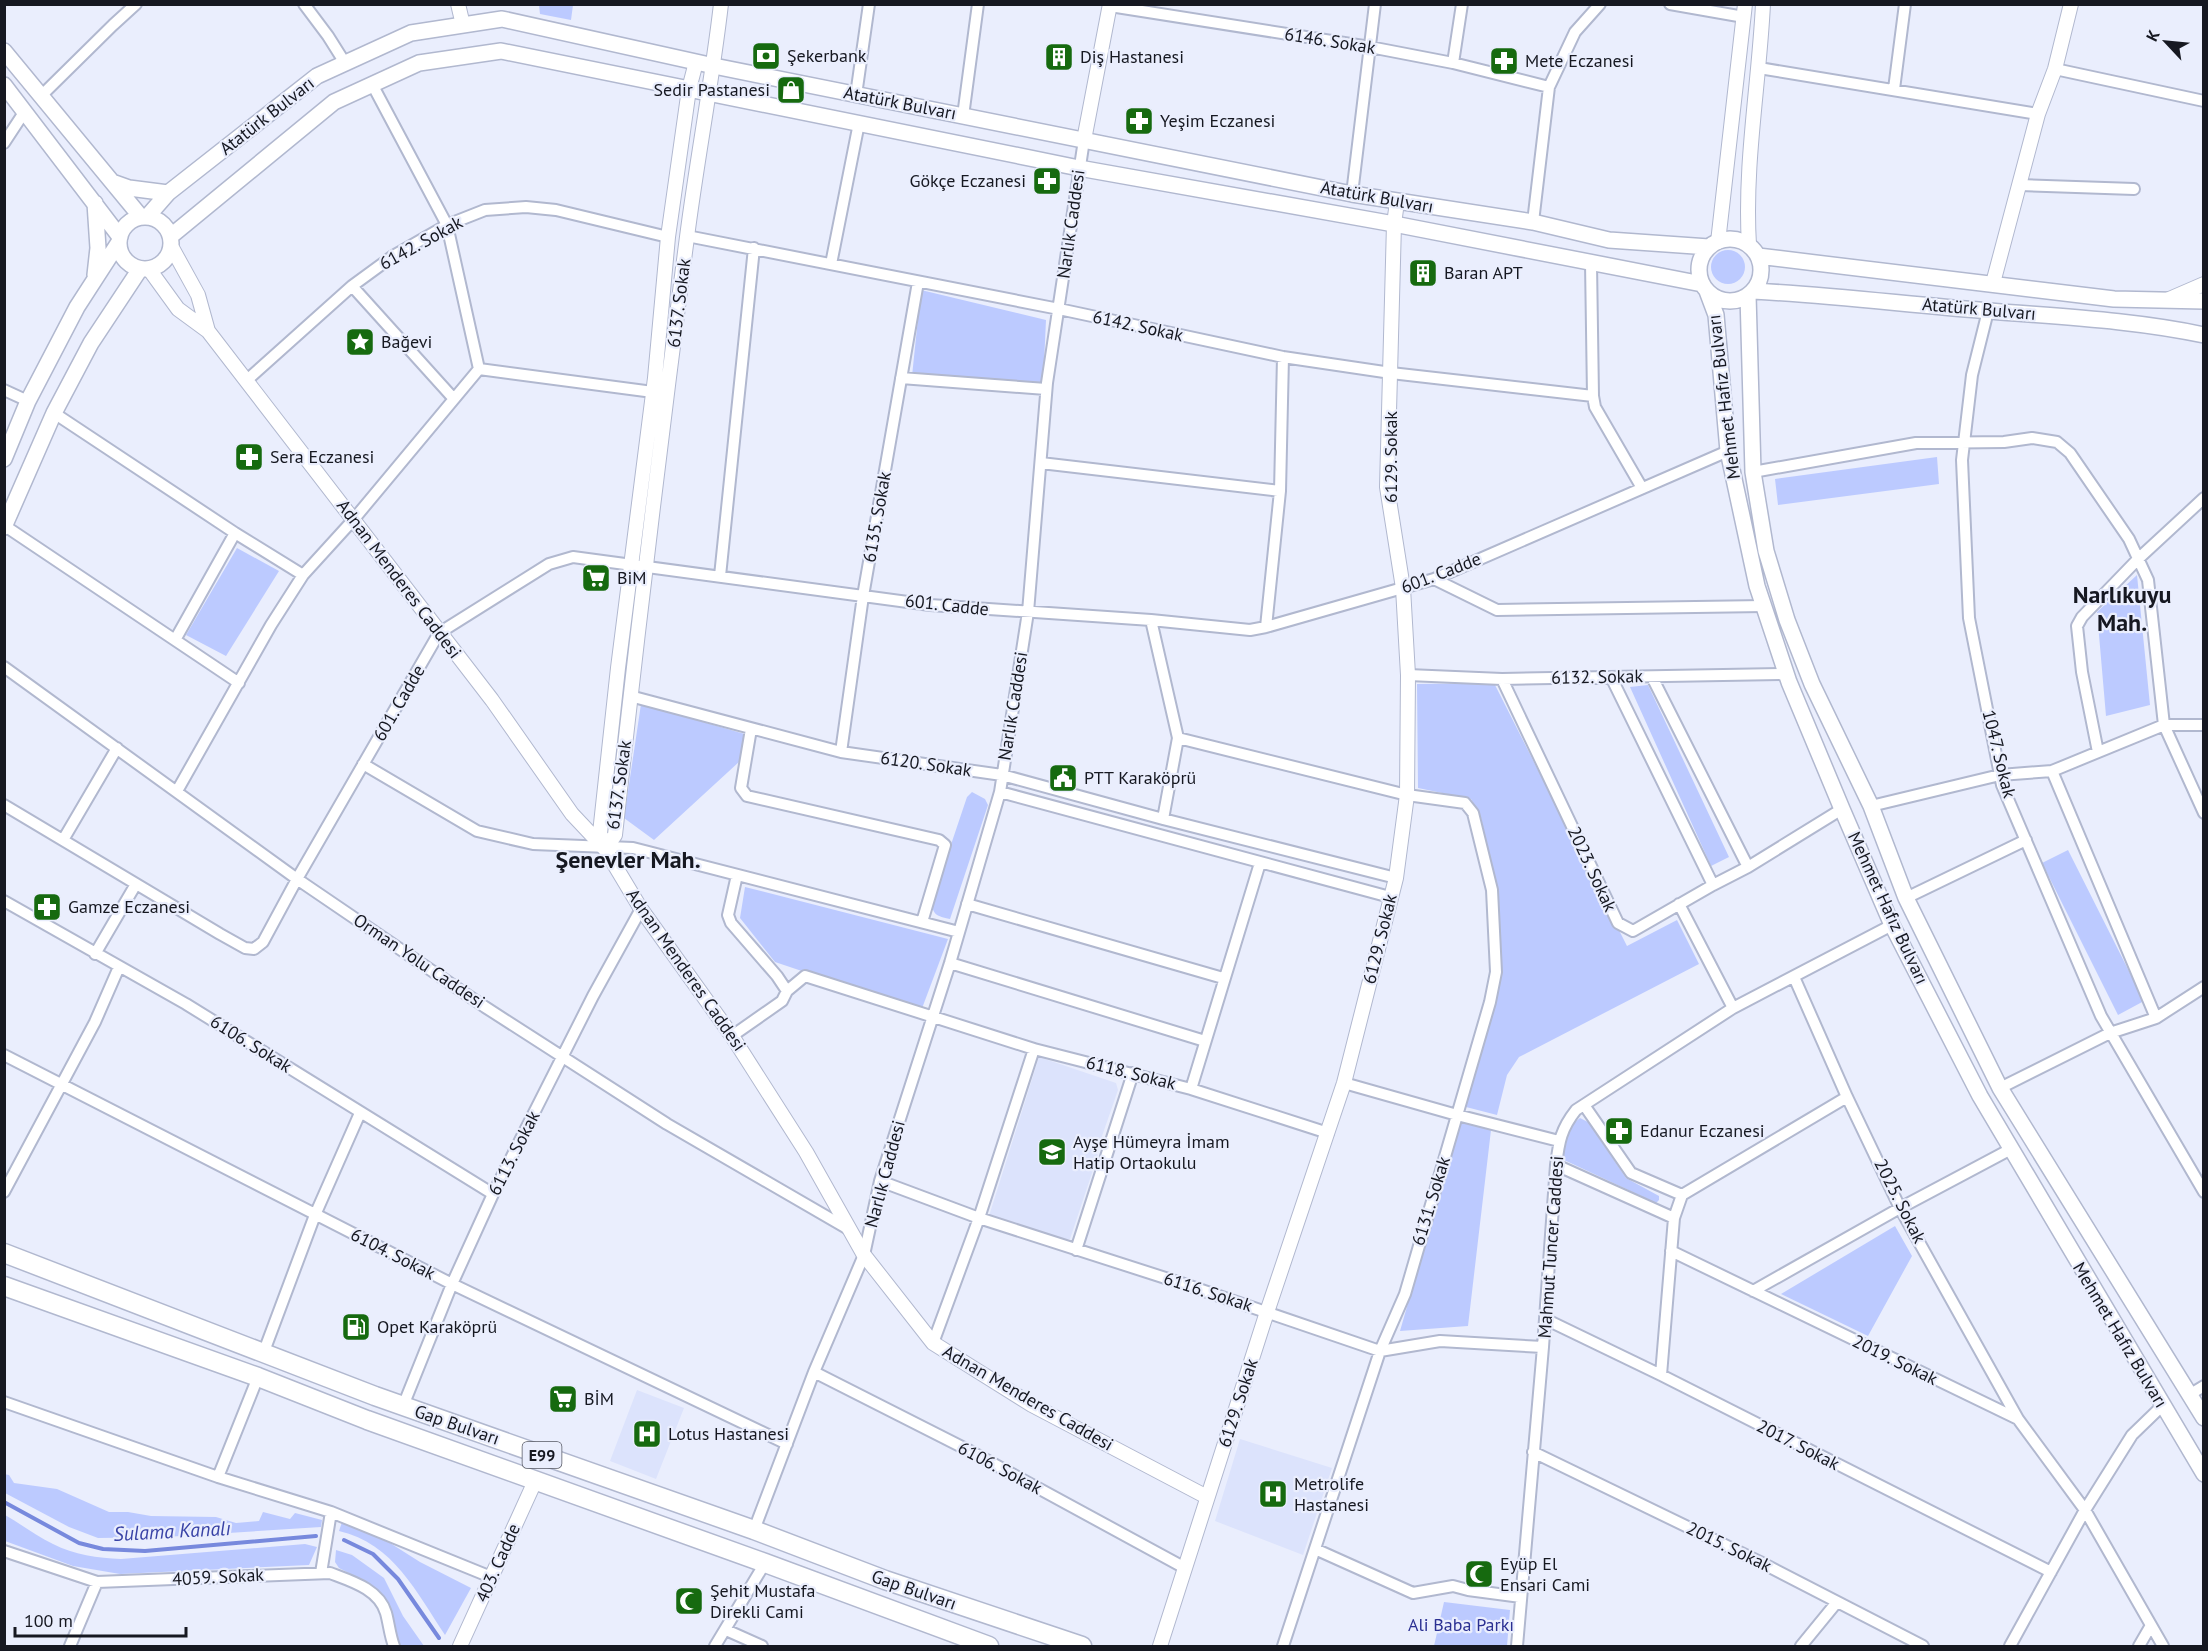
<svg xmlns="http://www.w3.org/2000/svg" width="2208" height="1651" font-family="'PT Sans',sans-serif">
	<rect width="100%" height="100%" fill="#eaeefd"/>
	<path fill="#dce3fc" d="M1039 1057 1116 1083 1118 1090 1101 1139 1093 1140 1092 1148 1098 1155 1070 1239 1064 1240 989 1216Z
		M637 1390 684 1408 656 1479 610 1461Z
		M1240 1439 1332 1468 1303 1555 1215 1521Z"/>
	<path fill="#bccaff" d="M539 5H573L571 20 540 14Z
		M1711 267a17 17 0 1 1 34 0a17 17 0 1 1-34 0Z
		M921 290 1046 320 1043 385 912 376Z
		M1937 457 1939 484 1778 505 1775 479Z
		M237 548 279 571 226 656 186 635Z
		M2137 575 2150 705 2106 716 2097 612Z
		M1494 683 1627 946 1677 920 1699 964 1519 1057 1507 1075 1497 1115 1466 1107 1499 972 1498 892 1481 818 1471 799 1418 788 1417 684Z
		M1648 685 1729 857 1711 866 1630 687Z
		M641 704 748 735 740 761 654 840 624 818Z
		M972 792 985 799 988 805 950 919C937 916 932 915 932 901L967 797Z
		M2068 850 2144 1001 2118 1015 2042 863Z
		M745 887 948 939 921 1011 775 962 740 918Z
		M1580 1118 1588 1122 1626 1178 1659 1196V1200L1656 1203 1562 1159 1569 1127Z
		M1460 1122 1491 1130 1468 1326 1400 1331Z
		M1895 1226 1912 1256 1868 1336 1781 1294Z
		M4 1474 9 1475 14 1483 57 1489 109 1512H128L151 1516 216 1517 236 1523 259 1521 263 1512 290 1519 295 1513 322 1520 321 1527 165 1537 98 1538 69 1527 5 1493Z
		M5 1515C21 1524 36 1536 53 1544 74 1555 98 1558 121 1559L305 1544 317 1547 309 1565 120 1574 73 1566 5 1541Z
		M342 1522 390 1543 420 1562 471 1588 445 1635C417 1593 393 1543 339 1531Z
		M336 1550 352 1555 384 1578 403 1616 424 1646H400L385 1598 370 1584 339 1568 335 1562Z
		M1444 1602 1510 1610 1507 1646H1434Z"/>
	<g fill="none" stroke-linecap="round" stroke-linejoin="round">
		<path stroke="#7789dd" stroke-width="4" d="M4 1502 79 1543 103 1549 145 1551 316 1536
			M344 1540 373 1554 398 1579 439 1638"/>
		<g stroke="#b1b8cf" stroke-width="14">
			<path id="minor" d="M304 4 328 36 345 63
				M1670 4 1744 17
				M1110 6 1370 47 1453 63 1549 87
				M1453 63 1462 4
				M1759 68 2038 114
				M2055 69 2204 101
				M372 84 447 225 479 369
				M1894 89 1905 4
				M42 95 113 25 136 4
				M856 95 869 4
				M963 116 978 4
				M4 143 25 111
				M2020 185 2134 189
				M1352 194 1375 4
				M1533 222 1549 87 1575 32 1600 4
				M687 236 1059 309 1283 357 1391 373 1593 396
				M1591 263 1593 396 1595 407 1642 488
				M831 264 859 123
				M352 286 454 399
				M1988 311 1972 375 1962 460 1969 618 2002 785 2101 1016 2204 1192
				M479 369 653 392
				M901 378 1046 389
				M247 380 352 286 393 256 447 225 485 210 526 207 556 210 668 237
				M4 390 28 401
				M54 413 235 533 303 575
				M1041 463 1280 491
				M1753 472 1916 443 2004 442 2032 438 2057 442 2070 453 2129 539 2148 580 2164 725 2204 813
				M5 526 239 683
				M720 576 754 248
				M1434 579 1497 610 1764 606
				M1151 620 1178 738 1163 819
				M1266 627 1280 491 1283 357
				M175 640 235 533
				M4 667 297 879 485 1007 667 1124 850 1230
				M1408 675 1502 679 1786 674
				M1611 677 1713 885
				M1652 677 1748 867
				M1502 679 1618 923 1633 931 1713 885 1748 867 1842 809
				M630 696 841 752 1002 775 1163 819 1396 878
				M751 729 741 788 747 796 939 840 945 845 922 922
				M1178 738 1407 795 1465 803 1473 813 1492 890 1496 972 1490 1002 1405 1294 1380 1351 1283 1646
				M841 752 863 596 918 282
				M2098 752 2082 672 2077 626 2082 617 2138 559 2204 498
				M363 764 477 831 533 844 633 848 959 932
				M177 791 271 625 303 575 354 519 479 369
				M1000 792 1390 897
				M4 805 220 934 245 948 254 949 263 942 297 879 439 633 549 564 573 557 930 605 1151 620 1250 630 1266 627 1434 579 1728 451
				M1871 806 2000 775 2052 771 2164 725H2204
				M63 840 117 748
				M1906 898 2026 840
				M4 901 186 1004 493 1194
				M967 904 1223 978
				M1679 904 1733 1008
				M95 954 136 884
				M950 963 1205 1041
				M1794 977 1847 1097 1900 1208 2018 1419
				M787 991 805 976 1034 1049 1191 1089 1328 1133
				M2156 1018 2204 987
				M732 1036 782 1001 787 991 777 976 731 923 728 915 737 875
				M4 1055 452 1284 787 1444
				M1344 1083 1457 1115 1559 1141
				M2000 1088 2110 1033 2156 1018 2052 771
				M1191 1089 1260 863
				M1584 1105 1631 1173 1682 1195
				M1556 1165 1674 1218
				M880 1181 979 1218 1181 1283 1380 1351 1440 1341 1543 1347
				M4 1192 95 1022 119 967
				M1076 1250 1133 1073
				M1671 1251 2018 1419 2085 1510 2163 1646
				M1753 1291 1900 1208 2011 1149
				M1545 1319 1661 1375 2051 1572
				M933 1343 979 1218 1034 1049
				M263 1354 315 1215 360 1113
				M814 1372 968 1450 1185 1568
				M1661 1375 1674 1218 1682 1195 1847 1097
				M2189 1395 2204 1386
				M4 1402 218 1477 331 1512 491 1577
				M403 1406 452 1284 493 1194 593 996 641 909
				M1533 1452 1760 1562 1923 1646
				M218 1477 258 1377
				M754 1530 814 1372 864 1255 880 1181 950 963 1000 792 1028 612 1047 383 1084 140
				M1315 1549 1413 1593 1453 1586 1468 1590 1521 1597
				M4 1551 97 1582 330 1573C351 1581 379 1589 386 1613 389 1624 390 1636 394 1646
				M321 1573 331 1512
				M726 1630 762 1646
				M70 1646 97 1582
				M715 1646 765 1563
				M1517 1646 1543 1347 1556 1165C1559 1141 1561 1129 1576 1110L1733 1008 1892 925
				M1801 1646 1837 1602
				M2010 1646 2085 1510 2132 1435 2162 1406
				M2139 1646 2150 1627"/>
		</g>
		<g stroke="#b1b8cf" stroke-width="16">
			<path id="tertiary" d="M458 4 463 25
				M696 62 689 89 668 237 655 378 618 668 600 833 605 849 615 835C637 635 661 436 687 237 697 159 712 82 721 4
				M1084 140 1110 4
				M1718 242 1745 4
				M1749 245C1744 165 1759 85 1763 4
				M171 246 198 295 208 331
				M149 269 178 309 208 331 492 700 572 814 605 849 641 909 732 1036 806 1152 864 1255 933 1343 1032 1405 1207 1497
				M1993 283 2038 114 2055 69 2071 4
				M2167 300 2204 284
				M460 1646 536 1479
				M1160 1646 1267 1312 1344 1083 1396 878 1407 795 1408 675 1403 588 1387 487 1394 224 1397 202"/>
		</g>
		<g stroke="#b1b8cf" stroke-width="18">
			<path id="secondary" d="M4 51 141 217
				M4 85 120 237
				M115 183 129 188 168 193
				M95 203 98 248 95 275
				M119 243a26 26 0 1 1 52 0a26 26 0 1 1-52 0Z
				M147 217 168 193 317 76 411 33 502 19 714 66 1352 194 1533 222 1609 240 1709 247
				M171 236 334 102 419 63 501 51 1079 168 1394 224 1702 284
				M1699 270a31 31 0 1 1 62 0a31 31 0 1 1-62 0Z
				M1758 256 2114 299 2204 301
				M1707 291 1716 315 1728 451 1757 586 1789 682 1842 809 1892 925 1980 1096 2204 1474
				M1753 291C1832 295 1911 305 1990 311 2062 317 2133 320 2204 335
				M1748 295 1753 472 1766 551 1787 620 1812 684 1871 806 1906 898 2000 1088 2204 1418
				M4 459 28 401 77 307 119 242
				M4 527 54 413 91 343 140 269"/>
		</g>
		<g stroke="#b1b8cf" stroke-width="21">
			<path id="trunk" d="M4 1253 375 1396 754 1530 885 1580 1082 1646
				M4 1286 258 1377 367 1420 765 1563 989 1646"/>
		</g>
		<use href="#minor" stroke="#fff" stroke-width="10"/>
		<use href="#tertiary" stroke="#fff" stroke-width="14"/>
		<use href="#secondary" stroke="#fff" stroke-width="15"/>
		<use href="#trunk" stroke="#fff" stroke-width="18"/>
	</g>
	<defs>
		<g id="bank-square" transform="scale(1.5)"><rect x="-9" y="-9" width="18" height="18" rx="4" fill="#166a0f" stroke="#eaeefd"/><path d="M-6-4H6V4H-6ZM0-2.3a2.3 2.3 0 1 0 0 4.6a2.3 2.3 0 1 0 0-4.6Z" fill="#fff"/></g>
		<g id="building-square" transform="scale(1.5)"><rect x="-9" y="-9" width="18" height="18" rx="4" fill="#166a0f" stroke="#eaeefd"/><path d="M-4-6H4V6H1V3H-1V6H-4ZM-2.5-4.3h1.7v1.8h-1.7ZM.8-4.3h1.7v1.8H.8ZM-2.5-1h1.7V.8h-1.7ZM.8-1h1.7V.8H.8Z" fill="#fff"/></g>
		<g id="pharmacy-square" transform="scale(1.5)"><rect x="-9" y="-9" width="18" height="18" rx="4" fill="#166a0f" stroke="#eaeefd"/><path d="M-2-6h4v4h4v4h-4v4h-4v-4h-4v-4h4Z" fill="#fff"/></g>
		<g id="shop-square" transform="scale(1.5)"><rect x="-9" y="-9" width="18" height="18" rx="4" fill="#166a0f" stroke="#eaeefd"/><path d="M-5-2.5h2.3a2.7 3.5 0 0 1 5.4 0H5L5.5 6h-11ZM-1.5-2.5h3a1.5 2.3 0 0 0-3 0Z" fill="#fff"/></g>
		<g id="sight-square" transform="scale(1.5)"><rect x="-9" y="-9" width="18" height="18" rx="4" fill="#166a0f" stroke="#eaeefd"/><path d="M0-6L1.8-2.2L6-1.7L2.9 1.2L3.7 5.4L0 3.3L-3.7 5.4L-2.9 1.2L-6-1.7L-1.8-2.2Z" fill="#fff"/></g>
		<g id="supermarket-square" transform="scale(1.5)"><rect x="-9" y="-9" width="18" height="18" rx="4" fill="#166a0f" stroke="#eaeefd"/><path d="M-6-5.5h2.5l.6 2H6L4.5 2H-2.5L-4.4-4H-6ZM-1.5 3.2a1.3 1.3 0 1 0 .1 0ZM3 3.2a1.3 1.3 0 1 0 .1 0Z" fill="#fff"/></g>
		<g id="civic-square" transform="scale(1.5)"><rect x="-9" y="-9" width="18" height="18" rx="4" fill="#166a0f" stroke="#eaeefd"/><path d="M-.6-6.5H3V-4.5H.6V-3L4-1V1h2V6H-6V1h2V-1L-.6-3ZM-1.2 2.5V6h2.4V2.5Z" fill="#fff"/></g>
		<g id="school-square" transform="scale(1.5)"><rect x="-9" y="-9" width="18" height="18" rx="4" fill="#166a0f" stroke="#eaeefd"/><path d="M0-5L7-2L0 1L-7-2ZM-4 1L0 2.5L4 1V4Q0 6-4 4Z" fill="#fff"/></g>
		<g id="fuel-square" transform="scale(1.5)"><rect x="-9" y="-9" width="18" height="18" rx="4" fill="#166a0f" stroke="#eaeefd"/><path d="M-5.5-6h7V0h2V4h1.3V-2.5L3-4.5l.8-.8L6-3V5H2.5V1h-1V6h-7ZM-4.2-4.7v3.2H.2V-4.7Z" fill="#fff"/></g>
		<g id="hospital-square" transform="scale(1.5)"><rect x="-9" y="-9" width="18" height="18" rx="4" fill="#166a0f" stroke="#eaeefd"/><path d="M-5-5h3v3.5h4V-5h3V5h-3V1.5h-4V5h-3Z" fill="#fff"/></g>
		<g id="mosque-square" transform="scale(1.5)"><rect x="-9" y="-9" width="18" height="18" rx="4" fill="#166a0f" stroke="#eaeefd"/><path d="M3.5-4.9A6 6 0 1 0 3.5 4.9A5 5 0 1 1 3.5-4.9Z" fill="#fff"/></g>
	</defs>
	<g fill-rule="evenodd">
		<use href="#bank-square" x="766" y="56"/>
		<use href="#building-square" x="1059" y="57"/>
		<use href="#pharmacy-square" x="1504" y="61"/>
		<use href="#shop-square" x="791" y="90"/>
		<use href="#pharmacy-square" x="1139" y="121"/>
		<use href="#pharmacy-square" x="1047" y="181"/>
		<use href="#building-square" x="1423" y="273"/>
		<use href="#sight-square" x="360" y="342"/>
		<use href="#pharmacy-square" x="249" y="457"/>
		<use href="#supermarket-square" x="596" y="578"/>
		<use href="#civic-square" x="1063" y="778"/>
		<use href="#pharmacy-square" x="47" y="907"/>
		<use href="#pharmacy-square" x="1619" y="1131"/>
		<use href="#school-square" x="1052" y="1152"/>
		<use href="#fuel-square" x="356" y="1327"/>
		<use href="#supermarket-square" x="563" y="1399"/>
		<use href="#hospital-square" x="647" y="1434"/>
		<use href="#hospital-square" x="1273" y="1494"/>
		<use href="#mosque-square" x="1479" y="1574"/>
		<use href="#mosque-square" x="689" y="1601"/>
	</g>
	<g text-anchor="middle" stroke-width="4.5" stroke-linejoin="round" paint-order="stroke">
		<rect fill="#eaeefd" stroke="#565863" stroke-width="1.5" x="522.5" y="1442" width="39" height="26" rx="4.5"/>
		<g font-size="16" font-weight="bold" fill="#161821">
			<text x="542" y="1461">E99</text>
		</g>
		<g font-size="18" fill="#161821" stroke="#eaeefd">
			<text transform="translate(1330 41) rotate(9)" y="6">6146. Sokak</text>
			<text transform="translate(900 103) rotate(11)" y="6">Atatürk Bulvarı</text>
			<text transform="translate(267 116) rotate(-38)" y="6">Atatürk Bulvarı</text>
			<text transform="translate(1377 197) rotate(10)" y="6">Atatürk Bulvarı</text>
			<text transform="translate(1071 224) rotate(-82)" y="6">Narlık Caddesi</text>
			<text transform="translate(421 243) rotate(-29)" y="6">6142. Sokak</text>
			<text transform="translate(679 303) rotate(-83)" y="6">6137. Sokak</text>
			<text transform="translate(1979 309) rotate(5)" y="6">Atatürk Bulvarı</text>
			<text transform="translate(1138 326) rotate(12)" y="6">6142. Sokak</text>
			<text transform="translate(1724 397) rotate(-97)" y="6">Mehmet Hafız Bulvarı</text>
			<text transform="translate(1391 457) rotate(-90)" y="6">6129. Sokak</text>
			<text transform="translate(877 517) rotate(-80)" y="6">6135. Sokak</text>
			<text transform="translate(1441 573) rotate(-21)" y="6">601. Cadde</text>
			<text transform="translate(399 579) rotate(53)" y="6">Adnan Menderes Caddesi</text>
			<text transform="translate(947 605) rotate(6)" y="6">601. Cadde</text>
			<text transform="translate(1597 677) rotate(-1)" y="6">6132. Sokak</text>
			<text transform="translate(399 703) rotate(-60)" y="6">601. Cadde</text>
			<text transform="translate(1013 706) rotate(-81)" y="6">Narlık Caddesi</text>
			<text transform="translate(1999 754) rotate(76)" y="6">1047. Sokak</text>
			<text transform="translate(926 764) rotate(8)" y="6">6120. Sokak</text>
			<text transform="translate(619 785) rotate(-82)" y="6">6137. Sokak</text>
			<text transform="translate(1592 869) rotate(65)" y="6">2023. Sokak</text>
			<text transform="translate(1888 908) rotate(65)" y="6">Mehmet Hafız Bulvarı</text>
			<text transform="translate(1380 939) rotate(-76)" y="6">6129. Sokak</text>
			<text transform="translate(419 961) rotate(34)" y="6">Orman Yolu Caddesi</text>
			<text transform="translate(686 970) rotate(55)" y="6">Adnan Menderes Caddesi</text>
			<text transform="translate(251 1044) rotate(32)" y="6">6106. Sokak</text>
			<text transform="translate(1131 1073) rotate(14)" y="6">6118. Sokak</text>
			<text transform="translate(514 1153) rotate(-63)" y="6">6113. Sokak</text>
			<text transform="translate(885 1174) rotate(-75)" y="6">Narlık Caddesi</text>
			<text transform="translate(1431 1201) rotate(-73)" y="6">6131. Sokak</text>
			<text transform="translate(1900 1201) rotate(63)" y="6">2025. Sokak</text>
			<text transform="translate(1551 1247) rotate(-86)" y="6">Mahmut Tuncer Caddesi</text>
			<text transform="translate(393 1254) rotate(27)" y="6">6104. Sokak</text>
			<text transform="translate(1208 1292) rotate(18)" y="6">6116. Sokak</text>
			<text transform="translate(2120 1335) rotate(59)" y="6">Mehmet Hafız Bulvarı</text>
			<text transform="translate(1895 1360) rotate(26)" y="6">2019. Sokak</text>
			<text transform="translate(1028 1398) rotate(30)" y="6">Adnan Menderes Caddesi</text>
			<text transform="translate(1238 1403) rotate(-72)" y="6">6129. Sokak</text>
			<text transform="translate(457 1425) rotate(19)" y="6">Gap Bulvarı</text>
			<text transform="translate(1798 1445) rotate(27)" y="6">2017. Sokak</text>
			<text transform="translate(1000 1468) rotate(28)" y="6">6106. Sokak</text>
			<text transform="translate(1729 1547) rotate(26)" y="6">2015. Sokak</text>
			<text transform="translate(498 1563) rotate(-66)" y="6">403. Cadde</text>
			<text transform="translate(218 1577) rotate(-3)" y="6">4059. Sokak</text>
			<text transform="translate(914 1590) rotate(19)" y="6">Gap Bulvarı</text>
		</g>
		<g font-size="18" fill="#161821" stroke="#eaeefd" text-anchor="start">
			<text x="787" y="62">Şekerbank</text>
			<text x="1080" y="63">Diş Hastanesi</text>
			<text x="1525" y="67">Mete Eczanesi</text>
			<text x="770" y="96" text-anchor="end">Sedir Pastanesi</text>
			<text x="1160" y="127">Yeşim Eczanesi</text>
			<text x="1026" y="187" text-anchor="end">Gökçe Eczanesi</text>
			<text x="1444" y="279">Baran APT</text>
			<text x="381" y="348">Bağevi</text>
			<text x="270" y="463">Sera Eczanesi</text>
			<text x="617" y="584">BiM</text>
			<text x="1084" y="784">PTT Karaköprü</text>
			<text x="68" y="913">Gamze Eczanesi</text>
			<text x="1640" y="1137">Edanur Eczanesi</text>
			<text x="1073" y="1148">Ayşe Hümeyra İmam<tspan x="1073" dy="21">Hatip Ortaokulu</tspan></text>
			<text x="377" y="1333">Opet Karaköprü</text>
			<text x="584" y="1405">BİM</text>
			<text x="668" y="1440">Lotus Hastanesi</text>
			<text x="1294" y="1490">Metrolife<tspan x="1294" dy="21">Hastanesi</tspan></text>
			<text x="1500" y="1570">Eyüp El<tspan x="1500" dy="21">Ensari Cami</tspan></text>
			<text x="710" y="1597">Şehit Mustafa<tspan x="710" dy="21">Direkli Cami</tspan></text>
		</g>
		<g font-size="18" fill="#2b3092" stroke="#eaeefd">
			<text x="1461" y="1631">Ali Baba Parkı</text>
		</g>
		<g font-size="20" font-style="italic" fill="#3943a6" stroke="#eaeefd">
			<text transform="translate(172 1531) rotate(-3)" y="7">Sulama Kanalı</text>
		</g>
		<g font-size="24" font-weight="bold" fill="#161821" stroke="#eaeefd">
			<text x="2122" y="603">Narlıkuyu<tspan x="2122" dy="28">Mah.</tspan></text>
			<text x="628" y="868">Şenevler Mah.</text>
		</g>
	</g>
	<rect width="2208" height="1651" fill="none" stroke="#161821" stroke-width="12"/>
	<g transform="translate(2166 42) rotate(296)" stroke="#eaeefd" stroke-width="4.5" paint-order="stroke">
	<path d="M0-4.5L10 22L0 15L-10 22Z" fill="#161821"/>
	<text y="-9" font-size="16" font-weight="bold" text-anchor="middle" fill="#161821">K</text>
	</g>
	<path d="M15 1627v9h171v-9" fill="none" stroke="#161821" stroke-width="3"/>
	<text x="24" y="1627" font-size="18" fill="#161821" stroke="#eaeefd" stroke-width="4.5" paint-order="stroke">100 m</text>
</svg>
